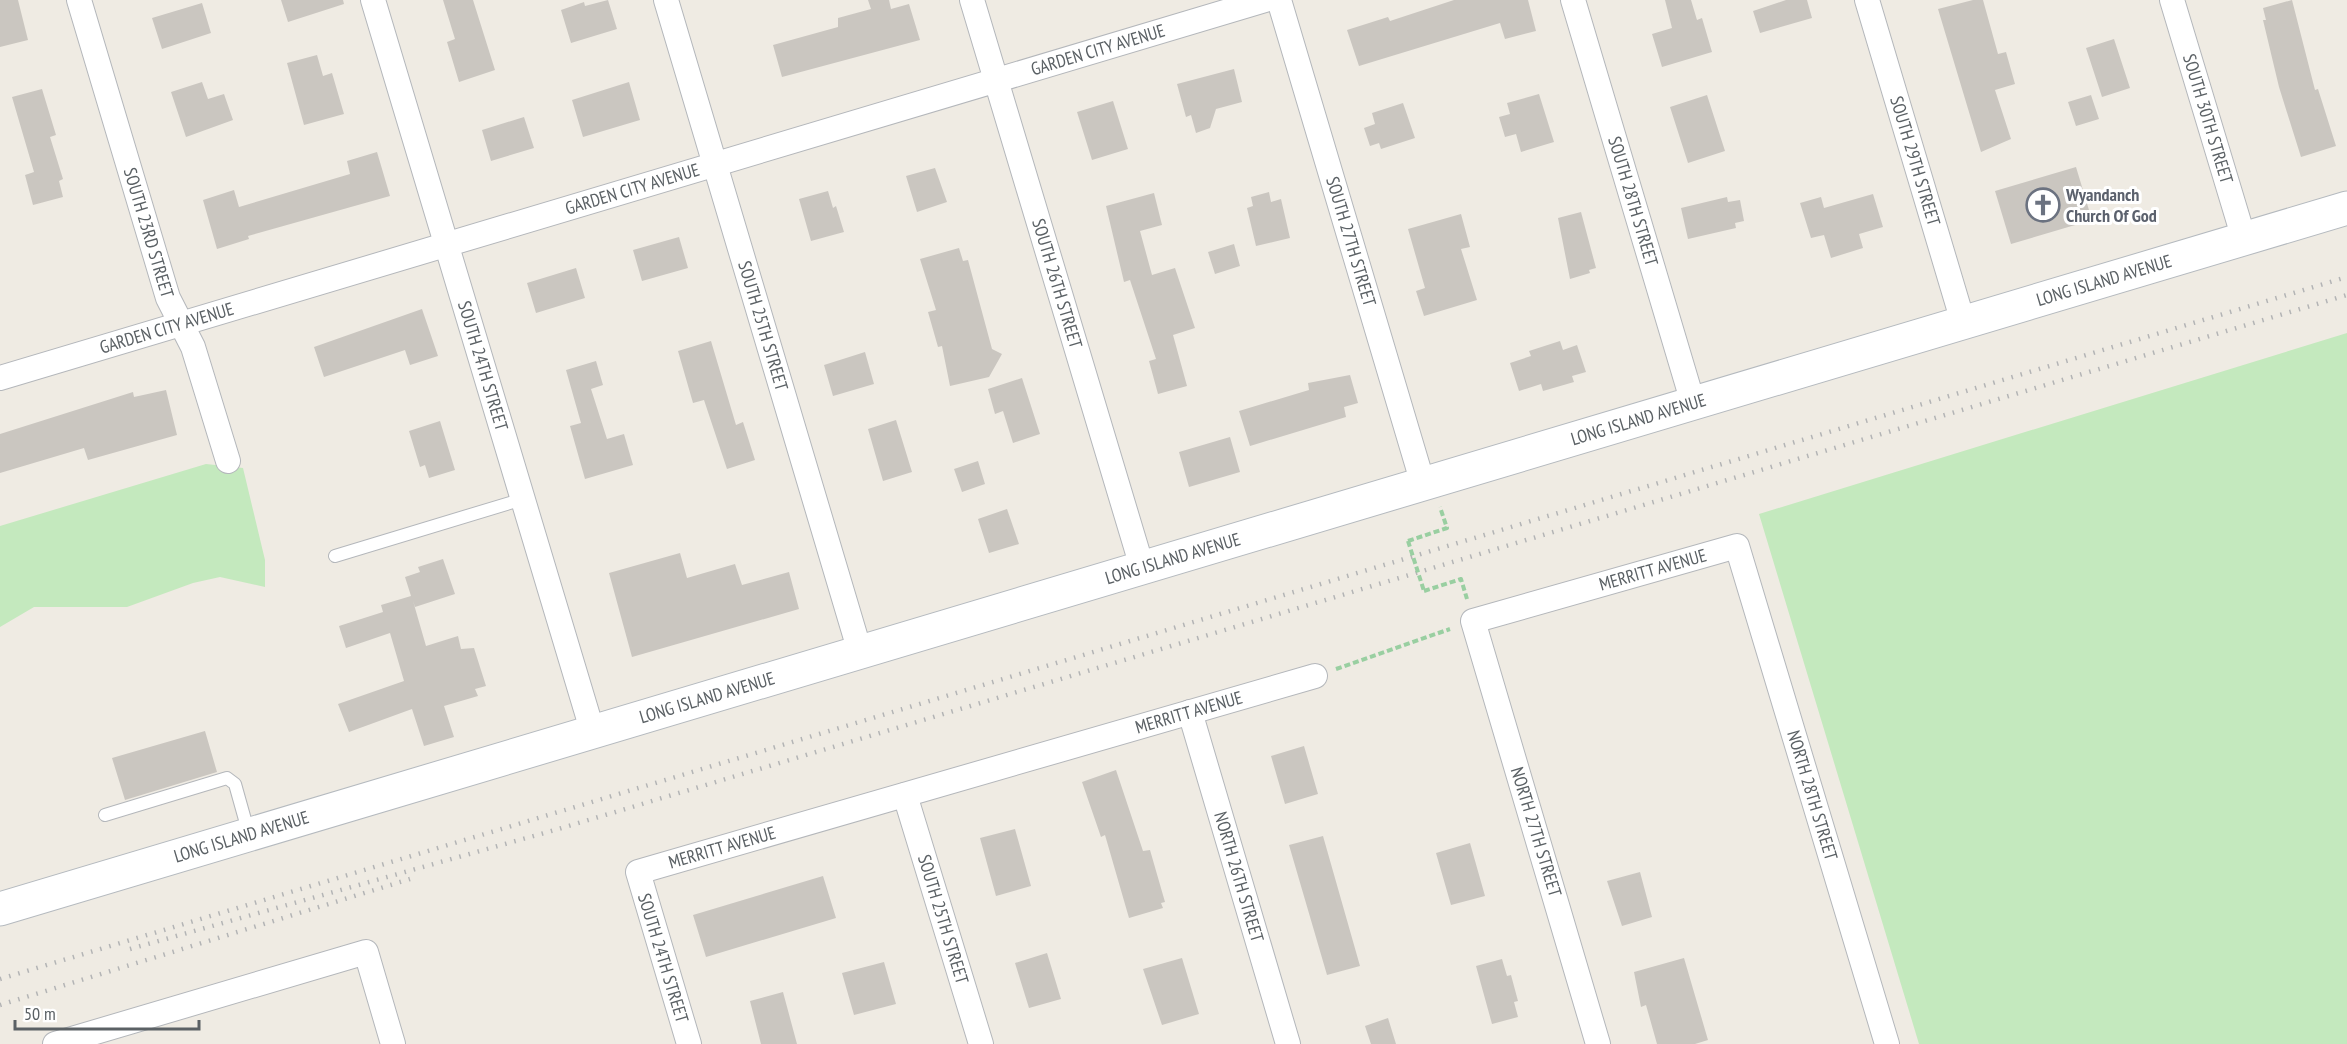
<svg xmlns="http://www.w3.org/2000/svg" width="2347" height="1044" font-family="'PT Sans Narrow',sans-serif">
	<rect width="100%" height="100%" fill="#efebe3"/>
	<path fill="#c4e9be" d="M2347 333V1044H1919L1759 514Z
		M206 464 243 468 265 560V587L220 577 193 583 127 607H34L0 627V526Z"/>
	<path fill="#cac6c0" d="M0 0H18L28 40 0 47Z
		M281 0H343L344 4 288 22Z
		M443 0H473L495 70 459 82 447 42 455 39Z
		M608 0 617 29 571 43 561 10 584 2 585 6Z
		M868 0H889L891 9 909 4 920 40 782 77 773 45 838 27V18L871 9Z
		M1454 0H1528L1536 31 1505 39 1500 23 1359 66 1347 30 1388 17 1390 21Z
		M1665 0H1691L1697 20 1702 18 1712 52 1662 67 1652 34 1672 28Z
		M1786 0H1807L1812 18 1760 33 1753 11Z
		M1973 0H1983L1998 54 2006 52 2015 84 1995 90 2011 139 1981 152 1938 9Z
		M2292 0 2315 90 2318 89 2336 146 2301 157 2279 87 2263 20H2266L2263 8Z
		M202 3 211 33 162 49 152 18Z
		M2114 39 2130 88 2102 97 2086 48Z
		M317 55 323 76 332 73 344 114 304 125 287 63Z
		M1234 69 1242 102 1216 109 1210 128 1196 133 1191 115 1186 117 1177 84Z
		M202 82 208 99 224 94 233 120 186 137 171 92Z
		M629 82 640 120 583 137 572 100Z
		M42 89 56 135 50 137 63 179 59 181 63 197 33 205 25 175 34 172 12 97Z
		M1539 94 1554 142 1521 152 1516 134 1505 137 1499 117 1510 114 1507 103Z
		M1707 95 1725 151 1688 163 1670 107Z
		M2091 95 2099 119 2076 126 2068 102Z
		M1113 101 1128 149 1092 160 1077 112Z
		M1403 103 1415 138 1381 149 1379 143 1370 146 1364 128 1375 124 1372 113Z
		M524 117 534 148 491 161 482 130Z
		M377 152 390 196 248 236 249 239 217 249 203 200 234 190 239 207 350 174 347 161Z
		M2076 167 2092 220 2011 244 1995 191Z
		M935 168 947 202 917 212 906 176Z
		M828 191 833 208 836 206 844 232 811 241 799 199Z
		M1269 192 1271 202 1281 199 1290 238 1256 246 1247 208 1253 206 1251 197Z
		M1154 193 1162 225 1140 231 1152 275 1175 268 1195 328 1173 335 1187 386 1158 394 1149 361 1156 359 1130 280 1124 282 1106 206Z
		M1873 194 1883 227 1859 234 1863 248 1831 258 1824 235 1811 238 1800 203 1821 197 1824 208Z
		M1727 197 1728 202 1740 200 1744 221 1735 223 1736 228 1688 239 1681 208Z
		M1581 212 1596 268 1589 270 1590 273 1570 279 1558 218Z
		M1461 214 1470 247 1461 249 1477 300 1424 316 1416 291 1425 288 1408 229Z
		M679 237 688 268 642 281 633 250Z
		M1234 244 1240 266 1215 274 1208 252Z
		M959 248 963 261 968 260 992 349 1002 354 989 377 950 386 942 346 938 347 928 312 936 310 920 259Z
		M576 268 585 298 536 313 527 283Z
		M422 309 438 356 410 365 405 350 324 377 314 347Z
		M711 341 736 425 743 422 755 460 727 469 704 400 693 403 678 351Z
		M1560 341 1563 350 1577 345 1586 372 1572 376 1574 382 1543 391 1541 384 1519 391 1510 363 1531 356 1529 351Z
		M865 352 874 384 833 396 824 365Z
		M596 361 603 385 591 389 607 439 624 434 633 465 585 479 570 426 581 423 566 370Z
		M1350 375 1358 403 1344 407 1346 417 1250 446 1239 411 1309 390 1308 383Z
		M1022 378 1040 434 1013 443 1003 411 995 414 988 389Z
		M166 390 177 435 88 460 84 448 0 473V434L133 392 134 397Z
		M896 420 912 472 883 481 868 429Z
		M440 421 455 470 429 478 425 465 420 467 409 431Z
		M1230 437 1240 472 1189 487 1179 452Z
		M978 461 985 484 962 492 954 469Z
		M1007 509 1019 544 989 553 978 519Z
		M680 553 687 578 735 564 742 585 789 572 799 609 632 657 609 573Z
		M443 559 455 594 415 607 413 601 426 646 458 636 461 649 474 648 486 686 475 689 478 696 444 706 454 737 424 746 412 709 349 732 338 704 404 681 390 633 346 648 339 626 383 612 381 605 411 596 405 577 420 572 418 567Z
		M205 731 217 772 125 800 112 758Z
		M1304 746 1318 794 1285 804 1271 756Z
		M1116 770 1143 851 1150 850 1165 902 1161 903 1163 908 1129 918 1105 835 1101 837 1082 782Z
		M1015 829 1031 886 996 896 980 838Z
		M1323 836 1360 966 1327 975 1289 845Z
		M1470 843 1485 896 1451 905 1436 853Z
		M1640 872 1652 917 1622 926 1607 881Z
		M823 876 836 918 706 957 693 915Z
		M1047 953 1061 999 1029 1008 1015 963Z
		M1182 958 1199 1014 1162 1025 1143 969Z
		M1684 958 1708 1040 1695 1044H1657L1646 1005 1641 1007 1634 972Z
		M1502 959 1507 976 1511 975 1518 1001 1514 1002 1518 1017 1492 1024 1476 966Z
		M884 962 896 1004 854 1015 842 973Z
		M783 992 797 1044H761L750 1001Z
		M1388 1018 1396 1044H1371L1365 1026Z"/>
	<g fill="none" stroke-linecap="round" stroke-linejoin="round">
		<g stroke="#b4b7bb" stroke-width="14">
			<path id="lane" d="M335 556 523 499
				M105 815 227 778 235 784 249 834"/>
		</g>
		<g stroke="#b4b7bb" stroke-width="26">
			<g id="street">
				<path id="s1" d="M79 0 168 298 193 347 228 461"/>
				<path id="s2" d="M373 0 593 733"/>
				<path id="s3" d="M666 0 860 652"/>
				<path id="s4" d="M972 0 1142 567"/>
				<path id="s5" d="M1279 0 1423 484"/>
				<path id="s6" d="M1573 0 1693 403"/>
				<path id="s7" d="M1867 0 1963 322"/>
				<path id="s8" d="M2172 0 2244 239"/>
				<path id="s9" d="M0 378 1265 0"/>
				<path id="s10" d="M1190 712 1288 1044"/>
				<path id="s11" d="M905 795 981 1044"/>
				<path d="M55 1044 366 952 393 1044"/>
				<path id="s12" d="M689 1044 638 872 1315 676"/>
				<path id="s13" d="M1598 1044 1473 621 1737 546 1887 1044"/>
			</g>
		</g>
		<g stroke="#b5babf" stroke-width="35">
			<g id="secondary">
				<path id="s14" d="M0 909 2347 208"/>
			</g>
		</g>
		<path stroke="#99cfa1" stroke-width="4" stroke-dasharray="6 3" stroke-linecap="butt" d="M1408 541 1447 528 1440 507
			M1424 591 1461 579 1467 599
			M1336 669 1450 629"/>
		<use href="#lane" stroke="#fff" stroke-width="12"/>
		<use href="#street" stroke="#fff" stroke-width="24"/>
		<use href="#secondary" stroke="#fff" stroke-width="33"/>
		<path stroke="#b3b4b5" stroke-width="4.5" stroke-dasharray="1.5 8" stroke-linecap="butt" d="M130 949 555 830 2347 295
			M0 979 2347 277
			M0 1005 410 879"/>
		<path stroke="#99cfa1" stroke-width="4" stroke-dasharray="6 3" stroke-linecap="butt" d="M1408 541 1424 591"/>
	</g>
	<defs>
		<g id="church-ring" transform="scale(1.725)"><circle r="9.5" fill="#fff" stroke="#6b7280" stroke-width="1.5"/><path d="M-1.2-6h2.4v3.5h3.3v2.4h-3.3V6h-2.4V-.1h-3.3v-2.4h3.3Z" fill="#6b7280"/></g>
	</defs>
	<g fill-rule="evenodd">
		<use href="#church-ring" x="2043" y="205"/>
	</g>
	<g text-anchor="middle" stroke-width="6" stroke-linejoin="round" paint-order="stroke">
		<g font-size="18" fill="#5b6165" stroke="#fff">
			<text dy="6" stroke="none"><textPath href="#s9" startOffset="1146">GARDEN CITY AVENUE</textPath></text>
			<text dy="6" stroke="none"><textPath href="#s8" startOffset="124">SOUTH 30TH STREET</textPath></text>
			<text dy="6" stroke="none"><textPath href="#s7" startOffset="168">SOUTH 29TH STREET</textPath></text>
			<text dy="6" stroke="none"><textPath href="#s9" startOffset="660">GARDEN CITY AVENUE</textPath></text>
			<text dy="6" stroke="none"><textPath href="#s6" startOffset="210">SOUTH 28TH STREET</textPath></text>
			<text dy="6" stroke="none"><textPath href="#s1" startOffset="243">SOUTH 23RD STREET</textPath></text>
			<text dy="6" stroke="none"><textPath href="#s5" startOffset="252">SOUTH 27TH STREET</textPath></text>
			<text dy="6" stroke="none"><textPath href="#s14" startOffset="2196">LONG ISLAND AVENUE</textPath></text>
			<text dy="6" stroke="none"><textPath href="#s4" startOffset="296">SOUTH 26TH STREET</textPath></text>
			<text dy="6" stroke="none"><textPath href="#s3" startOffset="340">SOUTH 25TH STREET</textPath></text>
			<text dy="6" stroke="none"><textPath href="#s9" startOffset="174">GARDEN CITY AVENUE</textPath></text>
			<text dy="6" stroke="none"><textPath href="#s2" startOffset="382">SOUTH 24TH STREET</textPath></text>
			<text dy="6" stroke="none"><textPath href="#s14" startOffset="1710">LONG ISLAND AVENUE</textPath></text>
			<text dy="6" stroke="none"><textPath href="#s14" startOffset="1224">LONG ISLAND AVENUE</textPath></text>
			<text dy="6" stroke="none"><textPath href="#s13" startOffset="628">MERRITT AVENUE</textPath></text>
			<text dy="6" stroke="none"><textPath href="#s14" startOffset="738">LONG ISLAND AVENUE</textPath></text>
			<text dy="6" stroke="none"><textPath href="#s12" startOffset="753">MERRITT AVENUE</textPath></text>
			<text dy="6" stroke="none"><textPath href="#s13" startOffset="976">NORTH 28TH STREET</textPath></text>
			<text transform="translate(1536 832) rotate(73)" y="6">NORTH 27TH STREET</text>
			<text dy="6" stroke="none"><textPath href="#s14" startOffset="252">LONG ISLAND AVENUE</textPath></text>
			<text dy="6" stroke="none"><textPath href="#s12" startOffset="267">MERRITT AVENUE</textPath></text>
			<text dy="6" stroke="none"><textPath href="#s10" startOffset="172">NORTH 26TH STREET</textPath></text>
			<text dy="6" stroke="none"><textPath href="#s11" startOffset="130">SOUTH 25TH STREET</textPath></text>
			<text transform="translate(663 958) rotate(73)" y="6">SOUTH 24TH STREET</text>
		</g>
		<g font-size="18" font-weight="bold" fill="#5b616d" stroke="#fff" text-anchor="start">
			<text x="2066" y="201">Wyandanch<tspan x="2066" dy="21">Church Of God</tspan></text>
		</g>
	</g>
	<path d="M15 1020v9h184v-9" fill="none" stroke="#5b6165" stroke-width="3"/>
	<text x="24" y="1020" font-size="18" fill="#5b6165" stroke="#ffffff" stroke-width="4.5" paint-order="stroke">50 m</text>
</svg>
